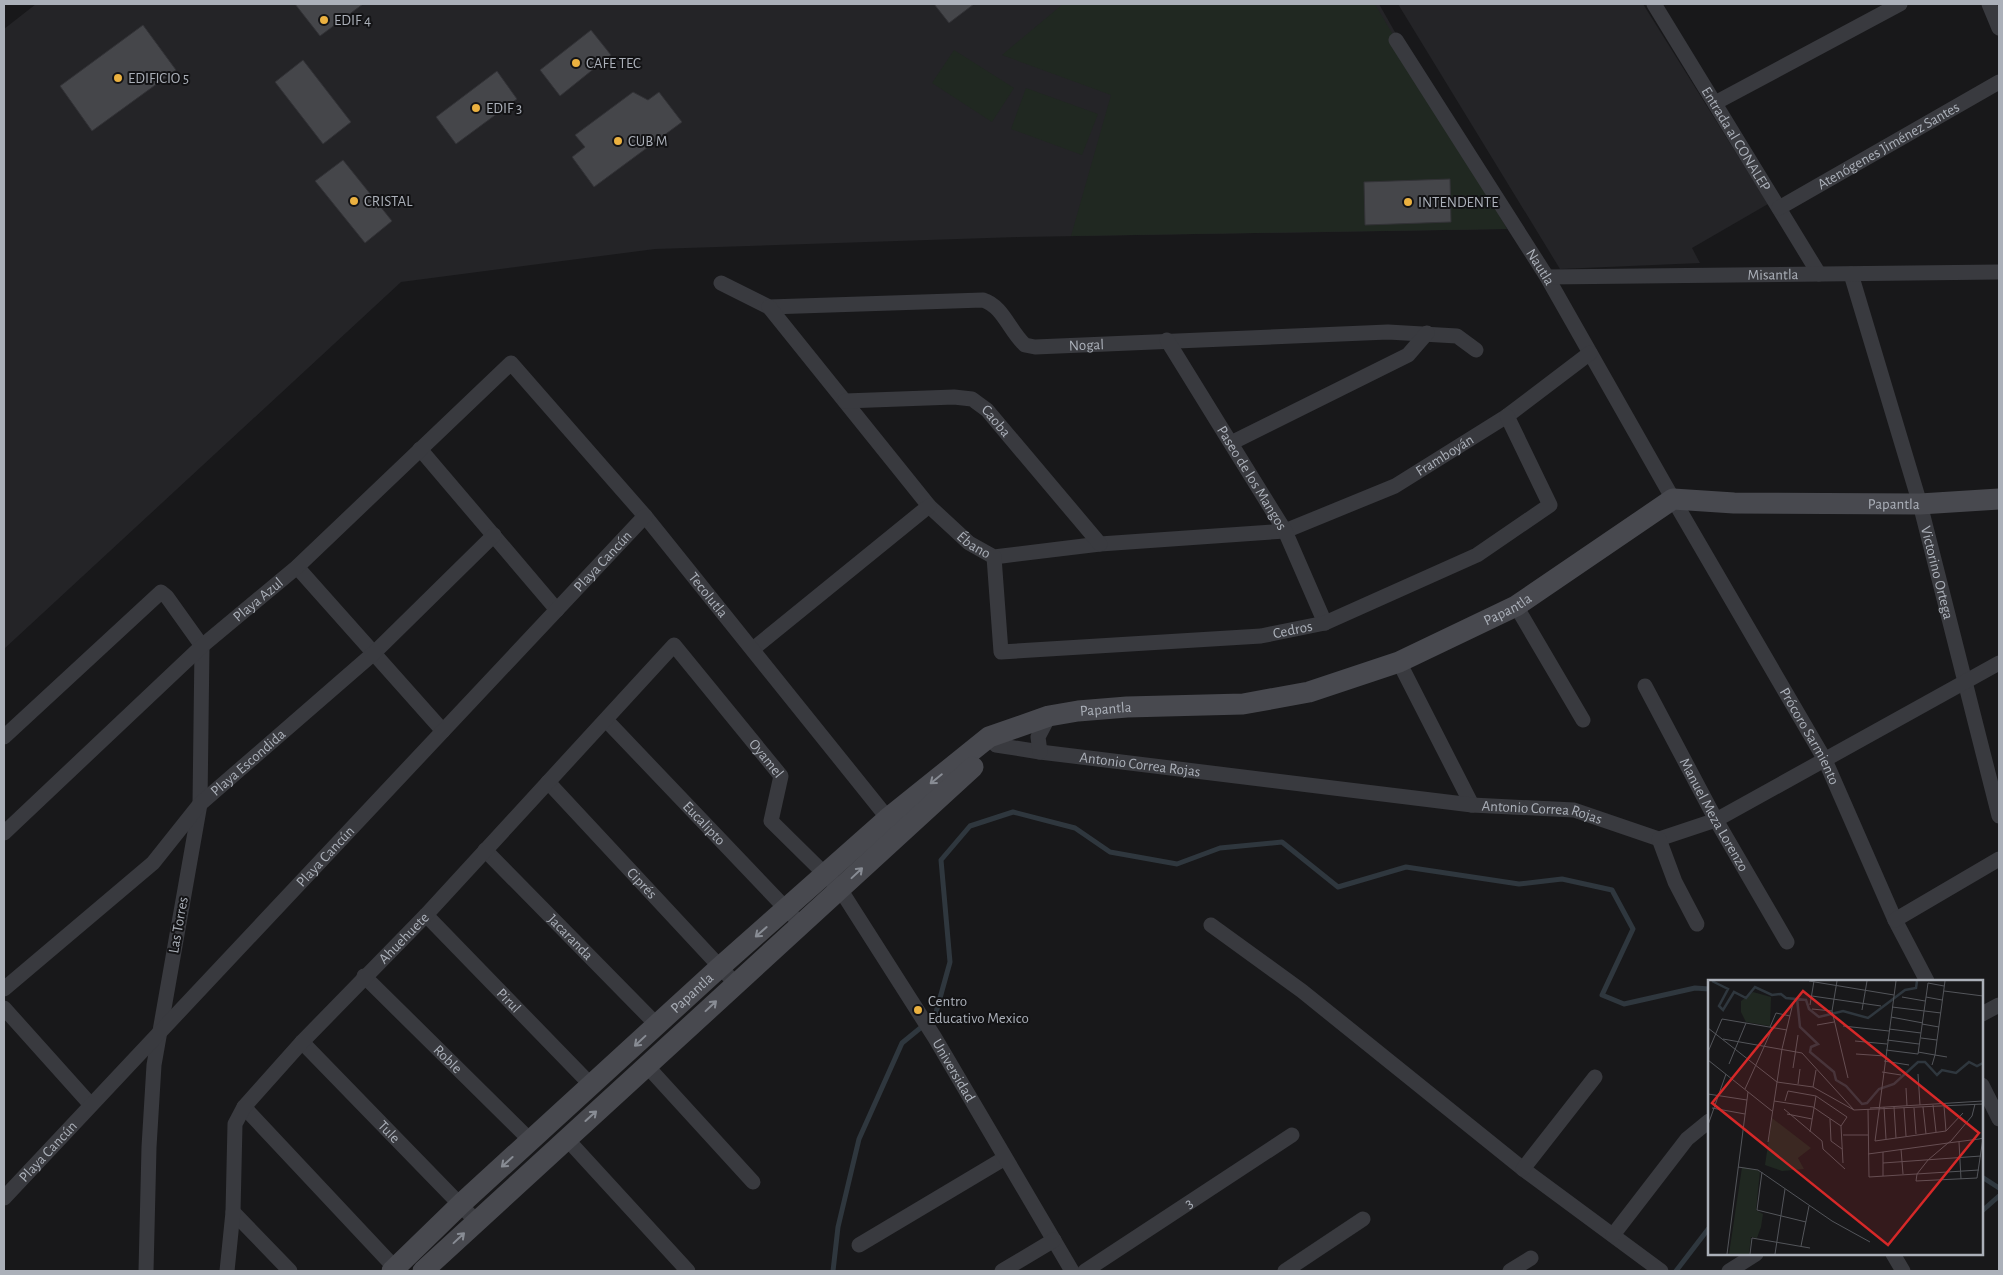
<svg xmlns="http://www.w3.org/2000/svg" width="2003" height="1275" font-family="'Alegreya Sans',sans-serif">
	<rect width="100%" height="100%" fill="#18181a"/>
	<path fill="#242427" d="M36 4H1379L1507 229 1020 237 655 249 401 282 4 649V29Z
		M1398 4H1643L1768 204 1692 248 1700 263 1560 269Z"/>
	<path fill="#202821" d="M1063 4H1375L1507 229 1071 236 1111 95 1002 55Z
		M954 50 1014 88 992 122 932 83Z
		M1026 88 1098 114 1082 155 1011 129Z"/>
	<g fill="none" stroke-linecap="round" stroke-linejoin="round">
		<path stroke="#2f373e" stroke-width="5" d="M1982 1177 1999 1188
			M1982 1211 1999 1196
			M833 1271 838 1227 859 1139 902 1043 935 1016 950 962 941 860 970 826 1013 812 1075 828 1110 852 1177 864 1220 848 1282 842 1338 887 1406 867 1519 884 1562 879 1612 890 1633 929 1602 995 1624 1004 1695 988 1709 989
			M1676 1271 1709 1228"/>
	</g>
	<path fill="#45464a" stroke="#323236" d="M295 4H363L320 36Z
		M934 4H974L949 23Z
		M143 25 176 70 92 131 60 86Z
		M591 30 611 55 560 96 540 70Z
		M303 60 351 122 323 144 275 82Z
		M497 71 517 99 456 144 436 117Z
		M633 92 648 100 659 92 682 122 594 187 572 157 585 147 575 135Z
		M343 160 392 221 365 243 315 181Z
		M1450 179 1451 222 1365 225 1364 182Z"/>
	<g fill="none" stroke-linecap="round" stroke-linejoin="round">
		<g stroke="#393a3f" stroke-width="15">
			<path id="s1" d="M1654 4 1819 274"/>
			<path d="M1989 4 1999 28"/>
			<path id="s2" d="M1396 40 1547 277 1673 499 1825 760 1895 920 1927 981"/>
			<path d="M1715 103 1900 4"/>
			<path id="s3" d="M1779 208 1999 82"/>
			<path id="s4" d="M1851 274 1920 504 1999 816"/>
			<path id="s5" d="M1547 277 1999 272"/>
			<path id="s6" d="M721 283 769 307 983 300C1003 306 1010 332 1025 345L1035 347 1388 332 1457 336 1476 350"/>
			<path id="s7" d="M769 307 929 506 969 543 994 557 1100 544 1285 531 1395 486 1507 416 1590 353"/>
			<path id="s8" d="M1167 340 1285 531 1325 623"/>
			<path id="s9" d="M845 401 954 397 972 399 987 410 1100 544"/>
			<path d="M1231 443 1408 355 1427 333"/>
			<path d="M420 449 557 610"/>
			<path id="s10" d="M994 557 1001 652 1261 636 1325 623 1477 555 1550 505 1507 416"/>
			<path d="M297 567 443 731"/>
			<path d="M1516 606 1583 720"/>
			<path d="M753 649 929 506"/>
			<path d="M1399 662 1472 805"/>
			<path id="s11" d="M1645 686 1716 820 1787 942"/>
			<path id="s12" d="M607 721 792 915"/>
			<path d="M4 737 161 592 167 597 202 646 200 804 154 1065 149 1147 146 1271"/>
			<path id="s13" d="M989 737 996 745 1040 752 1472 805 1574 810 1659 839 1716 820 1999 663"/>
			<path d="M1040 752 1038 737 1049 716"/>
			<path id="s14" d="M548 782 735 983"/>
			<path id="s15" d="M4 833 202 646 297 567 511 363 645 516 894 826"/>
			<path d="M1659 839 1675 882 1697 924"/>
			<path id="s16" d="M485 850 657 1025"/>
			<path id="s17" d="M426 915 592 1086"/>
			<path d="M1895 920 1999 859"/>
			<path d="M1211 925 1302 991 1523 1169 1661 1271"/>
			<path id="s18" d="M364 976 531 1141"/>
			<path id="s19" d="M4 989 153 863 200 804 375 652 494 535"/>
			<path d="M4 1008 91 1105"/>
			<path d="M1982 1014 1999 1005"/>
			<path id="s20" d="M302 1042 477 1222"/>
			<path d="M647 1066 753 1182"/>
			<path d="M1982 1085 1999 1119"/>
			<path d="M244 1107 395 1268"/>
			<path d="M566 1138 688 1271"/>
			<path d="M1523 1169 1595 1077"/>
			<path id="s21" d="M4 1198 645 516"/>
			<path d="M233 1212 290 1271"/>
			<path d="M1613 1235 1687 1139 1709 1121"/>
			<path d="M859 1245 1005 1158"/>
			<path d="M1893 1254 1903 1271"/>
			<path id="s22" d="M227 1271 233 1212 235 1124 244 1107 302 1042 426 915 674 645 781 776 771 821 840 889 935 1038 1072 1271"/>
			<path d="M1002 1271 1054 1240"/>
			<path id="s23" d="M1085 1271 1292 1135"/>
			<path d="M1285 1271 1363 1219"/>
			<path d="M1510 1271 1531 1258"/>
			<path d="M1729 1271 1756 1254"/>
		</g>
		<g stroke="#48494f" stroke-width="21">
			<path id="s24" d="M392 1271 462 1203 720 967 887 819 989 737 1049 716 1078 711 1127 707 1243 704 1309 692 1399 662 1516 606 1673 499 1734 503 1920 504 1999 499"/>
			<path d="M423 1271 973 767"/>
		</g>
	</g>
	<defs><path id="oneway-shaft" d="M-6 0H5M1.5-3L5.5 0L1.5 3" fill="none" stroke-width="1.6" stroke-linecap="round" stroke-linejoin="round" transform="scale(1.25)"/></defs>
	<g stroke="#888c94">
		<use href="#oneway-shaft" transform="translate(936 779) rotate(141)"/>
		<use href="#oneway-shaft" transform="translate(857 873) rotate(-43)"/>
		<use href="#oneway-shaft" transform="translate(761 932) rotate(139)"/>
		<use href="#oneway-shaft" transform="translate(711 1006) rotate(-43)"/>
		<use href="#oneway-shaft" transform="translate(640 1041) rotate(137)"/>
		<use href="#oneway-shaft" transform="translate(591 1116) rotate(-42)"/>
		<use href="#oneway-shaft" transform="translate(507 1162) rotate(138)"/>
		<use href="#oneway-shaft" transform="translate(459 1238) rotate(-43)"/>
	</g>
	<g fill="#ebb140" stroke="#131315" stroke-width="2">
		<circle cx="324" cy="20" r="5"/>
		<circle cx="576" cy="63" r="5"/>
		<circle cx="118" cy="78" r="5"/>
		<circle cx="476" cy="108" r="5"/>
		<circle cx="618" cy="141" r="5"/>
		<circle cx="354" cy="201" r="5"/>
		<circle cx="1408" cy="202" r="5"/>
		<circle cx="918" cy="1010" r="5"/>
	</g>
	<g text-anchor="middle" stroke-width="4" stroke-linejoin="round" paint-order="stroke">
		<g font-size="15" fill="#abb0b9" stroke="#131315" text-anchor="start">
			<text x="334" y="25">EDIF 4</text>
			<text x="586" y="68">CAFE TEC</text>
			<text x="128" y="83">EDIFICIO 5</text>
			<text x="486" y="113">EDIF 3</text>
			<text x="628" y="146">CUB M</text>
			<text x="364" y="206">CRISTAL</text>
			<text x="1418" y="207">INTENDENTE</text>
			<text x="928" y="1006">Centro<tspan x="928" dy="17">Educativo Mexico</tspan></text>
		</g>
		<g font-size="15" fill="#abb0b9" stroke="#131315">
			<text dy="5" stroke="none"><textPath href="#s1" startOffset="158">Entrada al CONALEP</textPath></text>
			<text dy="5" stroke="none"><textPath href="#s3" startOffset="126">Atenógenes Jiménez Santes</textPath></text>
			<text dy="5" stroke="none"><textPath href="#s2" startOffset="269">Nautla</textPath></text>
			<text dy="5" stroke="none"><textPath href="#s5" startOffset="226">Misantla</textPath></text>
			<text dy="5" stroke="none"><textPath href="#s6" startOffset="392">Nogal</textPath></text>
			<text dy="5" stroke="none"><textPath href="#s9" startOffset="160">Caoba</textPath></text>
			<text dy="5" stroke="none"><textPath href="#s7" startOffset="808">Framboyán</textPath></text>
			<text dy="5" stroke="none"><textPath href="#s8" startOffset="162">Paseo de los Mangos</textPath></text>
			<text dy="5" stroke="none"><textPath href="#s24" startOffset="1762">Papantla</textPath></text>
			<text dy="5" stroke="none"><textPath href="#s7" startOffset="315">Ébano</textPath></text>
			<text dy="5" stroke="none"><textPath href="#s21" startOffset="874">Playa Cancún</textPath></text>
			<text dy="5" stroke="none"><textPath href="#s4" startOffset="311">Victorino Ortega</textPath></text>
			<text dy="5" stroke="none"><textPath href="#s15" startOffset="996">Tecolutla</textPath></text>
			<text dy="5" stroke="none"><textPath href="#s15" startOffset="345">Playa Azul</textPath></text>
			<text dy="5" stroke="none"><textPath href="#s24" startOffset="1342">Papantla</textPath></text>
			<text dy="5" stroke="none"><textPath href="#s10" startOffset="388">Cedros</textPath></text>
			<text dy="5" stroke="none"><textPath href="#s24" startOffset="922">Papantla</textPath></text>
			<text dy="5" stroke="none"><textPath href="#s2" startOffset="810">Prócoro Sarmiento</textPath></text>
			<text dy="5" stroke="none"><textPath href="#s22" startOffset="944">Oyamel</textPath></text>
			<text dy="5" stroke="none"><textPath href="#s19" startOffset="334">Playa Escondida</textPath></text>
			<text dy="5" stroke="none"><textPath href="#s13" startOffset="156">Antonio Correa Rojas</textPath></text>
			<text dy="5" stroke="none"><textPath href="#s13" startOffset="561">Antonio Correa Rojas</textPath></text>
			<text dy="5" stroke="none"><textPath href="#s11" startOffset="146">Manuel Meza Lorenzo</textPath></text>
			<text dy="5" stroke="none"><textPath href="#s12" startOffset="141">Eucalipto</textPath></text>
			<text dy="5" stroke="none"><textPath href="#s21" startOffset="469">Playa Cancún</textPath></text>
			<text dy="5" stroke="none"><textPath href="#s14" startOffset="138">Ciprés</textPath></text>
			<text transform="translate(178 925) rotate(-80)" y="5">Las Torres</text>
			<text dy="5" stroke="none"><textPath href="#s22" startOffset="399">Ahuehuete</textPath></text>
			<text dy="5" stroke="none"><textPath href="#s16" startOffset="122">Jacaranda</textPath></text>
			<text dy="5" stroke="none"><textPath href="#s24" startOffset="409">Papantla</textPath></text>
			<text dy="5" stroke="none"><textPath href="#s17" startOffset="119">Pirul</textPath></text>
			<text dy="5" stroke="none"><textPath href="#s18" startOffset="118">Roble</textPath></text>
			<text dy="5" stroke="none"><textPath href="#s22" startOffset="1324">Universidad</textPath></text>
			<text dy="5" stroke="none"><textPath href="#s20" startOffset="125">Tule</textPath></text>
			<text dy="5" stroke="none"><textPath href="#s21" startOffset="64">Playa Cancún</textPath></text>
			<text dy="5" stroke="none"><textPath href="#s23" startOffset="124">3</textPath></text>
		</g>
	</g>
	<g transform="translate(1708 980)">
		<rect width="275" height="275" fill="#18181a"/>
		<path d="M45 12 63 17 62 46 38 42 33 32V21ZM64 138 103 168 90 178 96 189 74 191 57 185ZM34 187 52 191 48 230 55 234 53 247 49 258 43 257 41 274H21Z" fill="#202821"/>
		<path fill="none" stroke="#2f373e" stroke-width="2.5" d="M4 1 20 9 11 26 15 30 26 12 38 18 47 7 64 15 73 14 78 18 98 20 101 29 111 37 135 31 160 38 197 10 208 8 209 1M89 18 92 47 110 64 103 67 102 72 126 92 128 100 138 106 154 124 159 123 171 109 186 104 210 82H217L229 95 234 90 248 93 261 82 269 86 275 83"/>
		<path fill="none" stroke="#53555a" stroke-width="1" d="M101 1 186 15M129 1 124 31 140 98M188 1 167 161 238 151 255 133M236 11 275 16M104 16 173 26M194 17 217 21M218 17 234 20M102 25 106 1M184 27 233 33M104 29 124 31M154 30 159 1M183 37 215 43M214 44 231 47M109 45 126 42M135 46 181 51M62 47 68 33 82 36M0 48 69 102 105 107 146 130 275 124M181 49 213 53M213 58 229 60M15 59 94 73 146 130M179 60 211 64M147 61 179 64M178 70 210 74 220 3 236 6M0 72 14 39 79 50M210 72 227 75 237 1M148 74 177 76M0 80 64 131M176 81 201 85M21 84 38 43M224 85 227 75 239 77M85 88 90 55M174 92 193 95M210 94 212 125M90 104 92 89M105 107 108 90M198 108 199 126M37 109 65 47M0 114 39 120M66 121 105 127 133 146 135 183M77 121 80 111 108 116 139 137 133 146M225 125 228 152M236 126 238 151M176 127 178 159M186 127 188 158M215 127 218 154M4 128 37 134M162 128 275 121M196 128 198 156M206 128 208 154M76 129 114 161 115 169 137 189M160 129 161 197 271 190M79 134 104 139M122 139 123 161 134 169M0 145 18 94M102 152 108 116M135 155H160M60 162 74 69 85 23M251 162 253 199M193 169 195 194M175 172V196M160 174 175 172 240 163 271 159 275 158 269 198 208 201 209 194 220 180 240 163 243 161 264 136 267 124M175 183 273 176M30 187 50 190 124 241 162 262M54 192 49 230 98 242M93 266 101 226M19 274 40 112M42 274 44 258 102 268M67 274 77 209"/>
		<path fill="#d62828" fill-opacity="0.15" stroke="#d62828" stroke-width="2.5" d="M95 11 271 153 180 265 4 123Z"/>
		<rect width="275" height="275" fill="none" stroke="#abb0b9" stroke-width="2.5"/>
	</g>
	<rect width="2003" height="1275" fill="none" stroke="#abb0b9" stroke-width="10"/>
</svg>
